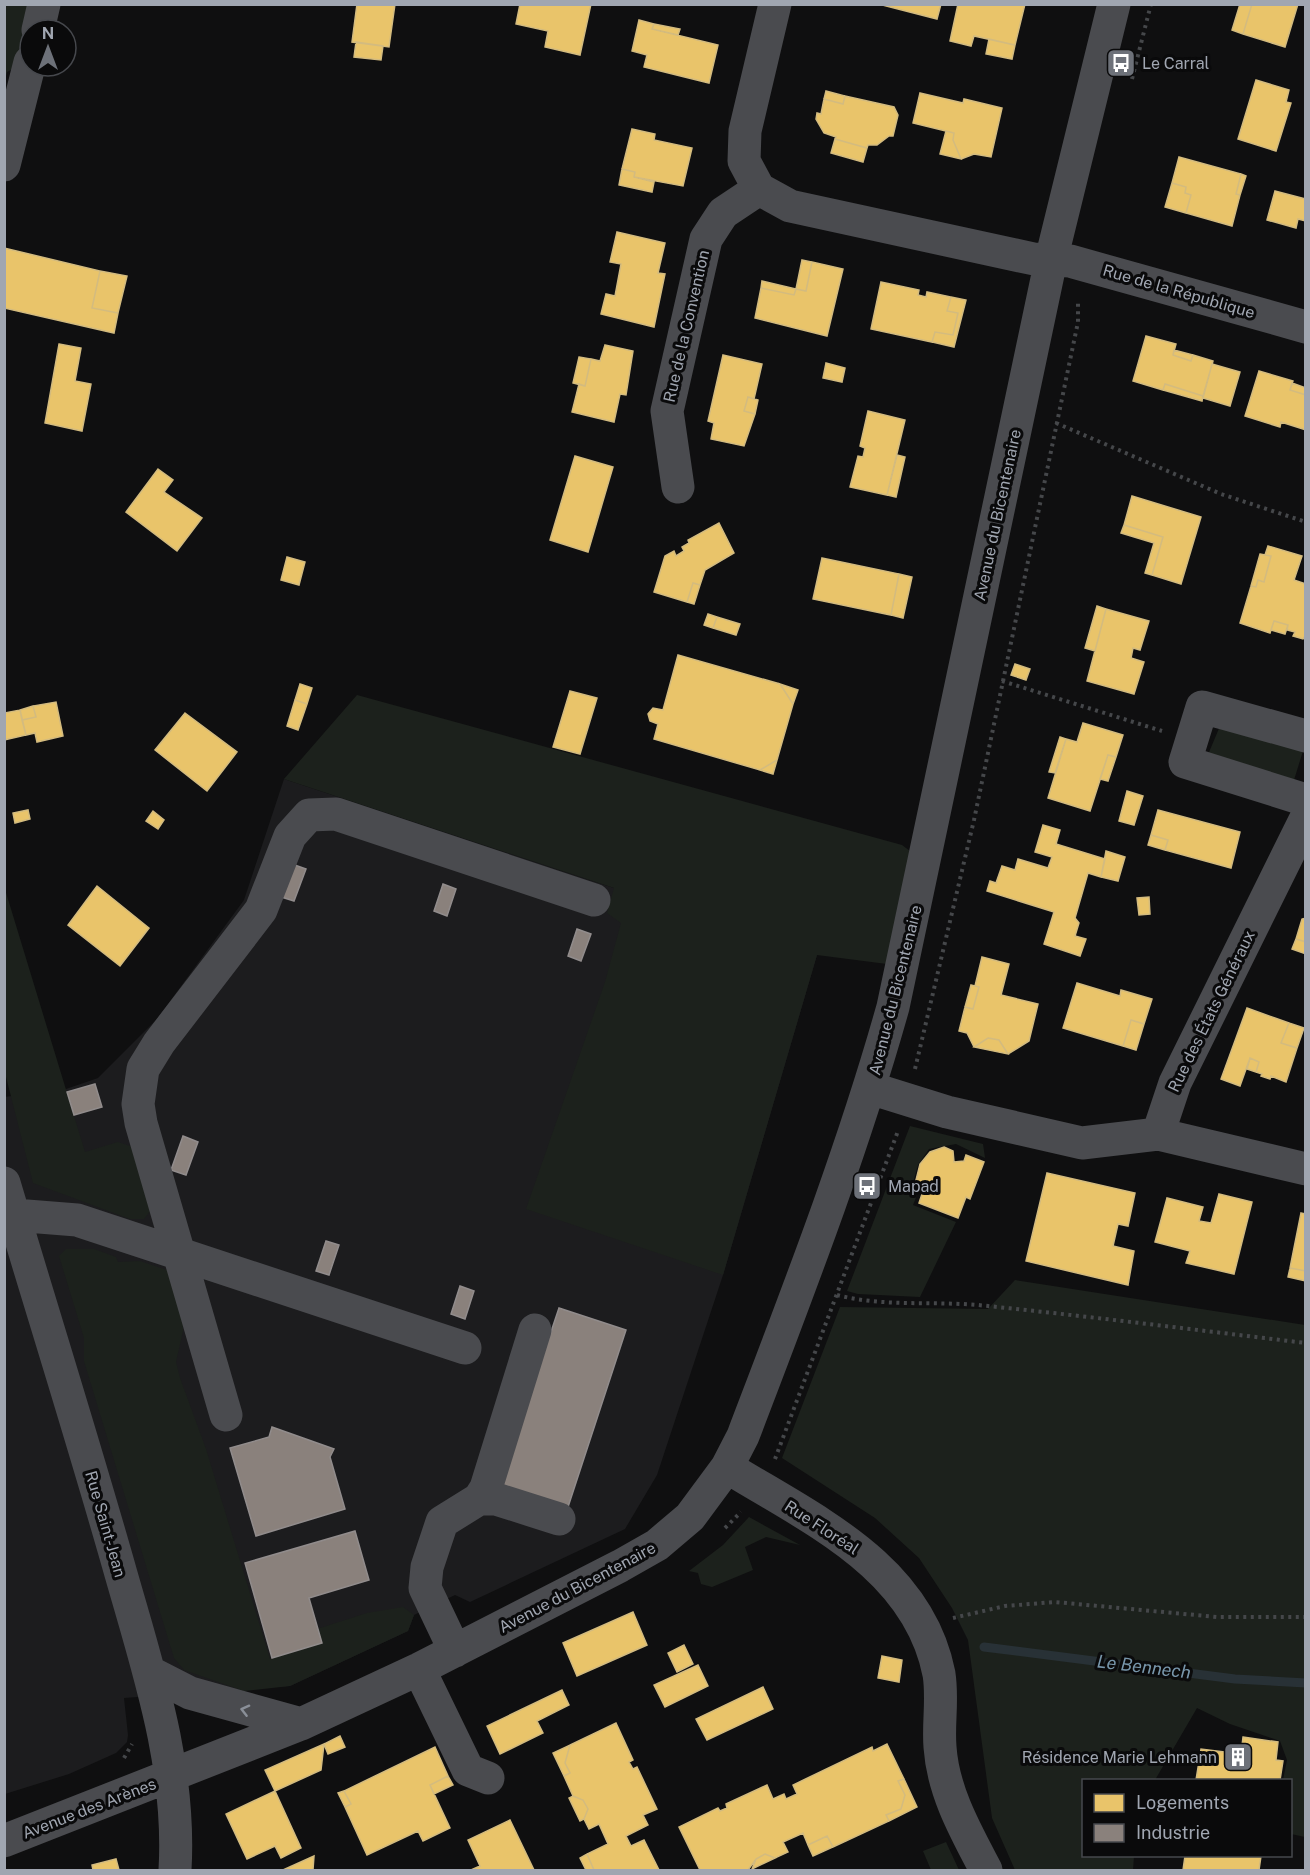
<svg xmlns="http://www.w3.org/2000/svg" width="1310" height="1875" font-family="'Public Sans',sans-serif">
	<rect width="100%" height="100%" fill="#0f0f10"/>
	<path fill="#1c1c1e" d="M284 779 817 955 723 1275 657 1475 625 1529 470 1602 455 1595 414 1615 408 1631 290 1686 124 1698 128 1735 127 1742 116 1753 69 1774 5 1794 4 1097 66 1089 98 1078 157 1019 244 900Z"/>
	<path fill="#1c211c" d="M5 5H36L22 64 7 72 5 80Z
		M357 695 902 845 910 851 887 964 817 955 723 1275 526 1209 605 982 621 923 607 913 614 888 284 779Z
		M1220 726 1303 751 1294 780 1207 757Z
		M4 886 85 1152 118 1142 136 1148 151 1210 144 1219H130L33 1183 5 1073Z
		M910 1126 983 1144 985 1158 956 1144 929 1149 918 1165 912 1186 919 1190 913 1205 956 1222 920 1297 858 1294 847 1291Z
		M66 1249H94L116 1257 118 1262 140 1261 167 1270 183 1314V1331L176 1362 180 1378 206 1449 270 1659 321 1643 317 1629 367 1613 403 1607 414 1615 408 1631 290 1686 244 1691 184 1670 174 1658 84 1361V1338L59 1256Z
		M1015 1280 1305 1325V1837L1291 1834 1290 1780H1283L1287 1760 1280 1741 1230 1724 1197 1708 1155 1780H1084V1856H1134L1133 1870H1015L992 1818 968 1640 952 1608 919 1558 875 1518 782 1458 840 1307 988 1309Z
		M749 1517 800 1545 766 1537 745 1547 753 1570 712 1587 701 1584 698 1573 689 1571 723 1545Z
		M946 1842 959 1870H931L923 1851Z"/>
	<path fill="#e9c46a" stroke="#d3bb7f" stroke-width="1.5" d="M357 4H395L389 47 352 42Z
		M520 4H591L580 55 545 47 548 31 516 24Z
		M941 4 937 19 882 5V4Z
		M958 4H1025L1015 45 974 36 971 46 950 41Z
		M1240 4H1252L1243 34 1232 30Z
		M1252 4H1298L1285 47 1243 34Z
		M639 20 654 24 652 29 718 45 709 83 644 67 647 55 632 51Z
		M654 24 680 29 678 35 652 29Z
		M989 39 1015 45 1012 59 986 54Z
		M356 42 383 46 381 60 354 57Z
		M1256 80 1289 90 1286 102 1291 103 1276 151 1238 139Z
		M826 91 845 96 843 104 824 99Z
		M920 93 963 103 964 99 1002 108 991 157 974 154 961 159 953 140 954 133 913 123Z
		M845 96 894 107 898 115 893 136H889L877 145H868L867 148 835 139 836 137 824 133 816 119 817 113 821 114 824 99 843 104Z
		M632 129 655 134 654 140 692 148 683 186 634 177 635 172 622 169Z
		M946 131 954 133 953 140 961 159 940 154Z
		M835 139 867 148 863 162 831 153Z
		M1179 157 1241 174 1236 194 1240 195 1232 226 1186 213 1191 195 1185 193 1186 187 1172 183Z
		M622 169 635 172 634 177 654 182 652 192 619 185Z
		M1241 174 1246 176 1240 195 1236 194Z
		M1172 183 1186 187 1185 193 1191 195 1186 213 1165 207Z
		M1275 191 1306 199V221L1298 219 1296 228 1267 220Z
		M617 232 665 243 658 273 665 274 654 327 601 314 606 294 615 296 621 264 610 262Z
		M4 248 100 271 92 308 118 313 114 333 4 308Z
		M802 260 812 262 806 291 796 289Z
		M812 262 843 269 827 336 755 318 761 288 794 295 796 289 806 291Z
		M100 271 127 276 118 313 92 308Z
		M762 281 796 289 794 295 761 288Z
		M881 282 919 290 918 295 926 297 927 292 951 297 947 311 958 313 953 335 935 332 932 342 871 329Z
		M951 297 966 300 954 347 932 342 935 332 953 335 958 313 947 311Z
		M1146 336 1176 344 1173 355 1191 361 1193 355 1213 361 1203 396 1165 384 1163 390 1133 381Z
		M59 344 81 348 75 381 91 384 82 431 45 423Z
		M605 345 633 351 626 395 620 394 614 422 572 412 579 384 585 386 591 359 600 361Z
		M1174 350 1193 355 1191 361 1173 355Z
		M723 355 762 364 754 399 748 397 744 411 755 414 744 446 711 439 714 423 708 421Z
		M579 357 591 359 585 386 573 383Z
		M826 363 845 368 842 382 823 378Z
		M1212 364 1240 372 1230 406 1203 398Z
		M1259 371 1293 381 1290 390 1306 395V430L1281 422 1280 427 1245 416Z
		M1292 383 1306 388V395L1290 390Z
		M1165 384 1203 396 1202 401 1163 390Z
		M748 397 758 400 755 414 744 411Z
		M868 411 905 420 887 495 850 487 858 456 863 457 865 448 860 446Z
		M897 455 905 457 896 497 887 495Z
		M575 456 613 467 588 552 550 540Z
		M158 469 173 480 164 492 202 518 177 551 126 512Z
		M1132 496 1201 517 1181 584 1152 575 1163 537 1124 525Z
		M719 523 734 553 705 570 700 585 693 583 687 602 654 592 665 556 674 551 676 556 684 551 682 547 689 543 688 540Z
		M1124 525 1163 537 1152 575 1145 573 1154 543 1121 533Z
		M1268 546 1302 556 1294 580 1306 584V635L1303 639 1293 636 1295 632 1287 630 1288 625 1274 621 1270 633 1240 623 1251 586 1256 587 1258 580 1264 582 1271 556 1265 555Z
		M1260 554 1271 556 1264 582 1258 580 1256 587 1251 586Z
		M287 557 305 562 299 585 281 580Z
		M822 558 899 574 891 615 813 599Z
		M899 574 912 577 903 618 891 615Z
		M693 583 700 585 694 604 687 602Z
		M1097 606 1106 609 1095 651 1085 648Z
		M1106 609 1149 621 1140 650 1133 648 1131 658 1144 662 1134 694 1087 681Z
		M708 614 717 617 713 628 704 625Z
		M717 617 740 624 736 635 713 628Z
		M1274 621 1288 625 1285 634 1271 630Z
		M678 655 780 684 793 704 777 760 760 770 654 739 658 724 650 721 648 714 653 708 663 710Z
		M1015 664 1030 669 1026 680 1011 675Z
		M300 684 312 688 307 704 295 700Z
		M780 684 798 690 793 704Z
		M570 691 597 698 580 754 553 747Z
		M295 700 307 704 298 730 287 726Z
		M56 702 63 736 37 742 35 733 26 735 22 720 36 717 33 706Z
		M33 706 36 717 22 720 20 710Z
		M20 710 26 735 4 740V713Z
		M185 713 237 752 207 791 155 750Z
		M1083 723 1123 735 1116 757 1108 755 1090 811 1048 798 1066 739 1077 742Z
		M1060 737 1066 739 1055 773 1049 772Z
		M1108 755 1116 757 1108 781 1100 779Z
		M777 760 773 774 760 770Z
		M1127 791 1143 796 1134 825 1119 821Z
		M28 810 30 819 15 823 13 813Z
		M1158 810 1240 832 1231 868 1165 850 1168 840 1151 835Z
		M153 811 164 820 158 829 146 821Z
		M1043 825 1060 830 1056 844 1105 859 1101 877 1088 873 1075 918 1079 923 1075 936 1086 939 1080 956 1044 944 1054 912 987 891 990 881 996 883 1002 866 1015 870 1018 859 1048 868 1052 857 1035 852Z
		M1151 835 1168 840 1165 850 1148 845Z
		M1106 851 1125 857 1118 881 1101 877Z
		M97 886 149 928 120 966 68 925Z
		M1149 897 1150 914 1139 915 1137 898Z
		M1306 918V942L1296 939 1302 919Z
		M1296 939 1306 942V954L1292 949Z
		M982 957 1009 964 1001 995 1038 1004 1029 1041 1008 1054 999 1040 988 1038 974 1047 967 1033 959 1031 965 1007 973 1009 979 987 975 986Z
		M1077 983 1120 996 1121 990 1152 999 1144 1024 1131 1020 1123 1046 1063 1028Z
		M971 985 979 987 973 1009 965 1007Z
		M1247 1008 1289 1023 1281 1043 1297 1048 1286 1082 1271 1076 1270 1079 1261 1076 1262 1074 1256 1072 1259 1062 1250 1058 1240 1086 1221 1079Z
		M1131 1020 1144 1024 1136 1050 1123 1046Z
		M1289 1023 1304 1028 1297 1048 1281 1043Z
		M988 1038 999 1040 1008 1054 974 1047Z
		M1250 1058 1259 1062 1256 1072 1247 1069Z
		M944 1147 953 1151 954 1162 964 1161 966 1155 984 1162 970 1199 966 1197 958 1218 919 1203 924 1188 915 1184 920 1164 930 1152Z
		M1047 1173 1135 1193 1128 1226 1118 1224 1113 1246 1134 1251 1128 1285 1026 1261Z
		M1219 1194 1252 1202 1234 1274 1186 1263 1190 1251 1155 1242 1167 1198 1203 1207 1199 1221 1211 1223Z
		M1301 1213 1306 1214V1271L1290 1268Z
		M1290 1268 1306 1271V1281L1288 1277Z
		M633 1612 647 1645 577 1676 563 1643Z
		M684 1645 693 1664 677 1672 668 1653Z
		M882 1656 902 1660 899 1682 878 1678Z
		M698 1665 708 1686 665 1707 654 1685Z
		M763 1687 773 1709 707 1740 696 1719Z
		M562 1690 569 1705 537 1721 543 1733 500 1754 487 1726Z
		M616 1723 633 1760 629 1762 633 1769 637 1767 657 1809 643 1815 648 1825 626 1836 631 1846 644 1840 659 1870H594L587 1854 608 1844 599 1824 589 1829 584 1819 588 1809 583 1800 573 1796 564 1776 570 1773 565 1763 570 1745Z
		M340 1736 345 1747 328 1754 324 1744Z
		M1243 1737 1278 1742 1276 1760 1283 1761 1280 1780H1196L1201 1749 1241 1754Z
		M324 1744 321 1770 275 1791 265 1770Z
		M887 1744 904 1779 898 1781 905 1795 901 1809 886 1815 889 1821 833 1847 827 1836 808 1845 803 1833 783 1842 788 1852 775 1858 765 1854 756 1859 748 1870H700L679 1827 718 1808 720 1811 727 1808 726 1804 767 1785 773 1799 784 1794 786 1799 797 1794 793 1785 872 1747 873 1751Z
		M570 1745 565 1763 570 1773 564 1776 553 1753Z
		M435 1747 448 1776 430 1785 450 1828 423 1841 418 1831 367 1855 345 1807 351 1804 344 1791Z
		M448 1776 453 1785 434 1794 430 1785Z
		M904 1779 917 1807 889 1821 886 1815 901 1809 905 1795 898 1781Z
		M275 1791 301 1848 281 1858 275 1846 247 1859 226 1814Z
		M344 1791 351 1804 345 1807 338 1793Z
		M573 1796 583 1800 588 1809 584 1819 580 1821 569 1798Z
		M510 1820 534 1870H471L480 1866 468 1840Z
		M827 1836 833 1847 813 1856 808 1845Z
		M587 1854 594 1870H586L580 1858Z
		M765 1854 775 1858 752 1869 756 1859Z
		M314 1856 313 1870H283Z
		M1185 1856H1261L1259 1870H1183Z
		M116 1859 119 1870H93L92 1865Z"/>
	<path fill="#8a817c" stroke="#918c8c" stroke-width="1.5" d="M289 863 306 869 294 901 278 896Z
		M443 884 456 889 447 916 434 911Z
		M577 929 591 934 581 961 568 956Z
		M95 1084 102 1107 74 1115 67 1092Z
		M183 1136 198 1142 186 1175 171 1170Z
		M326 1241 339 1245 329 1275 316 1271Z
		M460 1286 474 1291 465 1319 451 1314Z
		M559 1308 626 1330 567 1510 499 1487Z
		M272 1427 334 1449 330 1457 345 1509 256 1536 230 1448 269 1437Z
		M355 1531 369 1580 309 1598 322 1643 272 1658 245 1563Z"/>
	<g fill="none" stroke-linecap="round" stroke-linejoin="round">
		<path stroke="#283136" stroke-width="9" d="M984 1647 1235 1679 1306 1683"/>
		<path stroke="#45474a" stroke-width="4" stroke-dasharray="3 4.5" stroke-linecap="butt" d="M1132 79 1151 4
			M1056 423 1221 494 1306 522
			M1002 681 1162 731
			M915 1069 974 820 1078 322V302
			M837 1295C882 1307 931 1301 978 1305 1087 1316 1196 1330 1306 1343
			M775 1459 898 1131
			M725 1528 741 1512
			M953 1618 1005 1606 1055 1602 1217 1617H1306
			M124 1758 132 1744"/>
		<path stroke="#4a4b4f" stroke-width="33" d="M775 4 745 131 744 161 759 189 790 206 1034 259 1070 261 1306 327
			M38 30 44 4
			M4 165 30 62
			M678 487 667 411 706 239 723 213 759 189
			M1306 736 1202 707 1185 762 1306 800
			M870 1088 947 1112 1082 1143 1158 1134 1175 1083 1306 818
			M1158 1134 1306 1169
			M4 1183C43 1314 84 1443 121 1574 149 1672 181 1767 175 1870
			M14 1215 77 1220 465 1348
			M226 1415 141 1123 138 1104 143 1069 159 1043 261 910 290 836 309 815 336 814 594 900
			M727 1467C811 1519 918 1566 939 1674 943 1699 938 1723 940 1747 943 1792 966 1832 986 1870
			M479 1499H496L559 1519
			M455 1651 425 1588 427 1567 442 1522 479 1499 486 1488 535 1330
			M419 1669 468 1770 488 1778
			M149 1672 190 1693 301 1724
			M4 1841 301 1724 419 1669 620 1566 657 1545 690 1517 727 1467 743 1436C797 1294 852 1153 893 1007L1051 260 1114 4"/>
	</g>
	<defs><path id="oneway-chevron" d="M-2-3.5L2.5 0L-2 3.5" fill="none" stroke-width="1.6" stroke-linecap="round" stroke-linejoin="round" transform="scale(1.5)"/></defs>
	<use stroke="#8a8f98" href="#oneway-chevron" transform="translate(245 1710) rotate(-166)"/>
	<defs>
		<g id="bus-square" transform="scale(1.5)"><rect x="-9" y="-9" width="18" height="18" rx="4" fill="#6d7179" stroke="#0a0a0b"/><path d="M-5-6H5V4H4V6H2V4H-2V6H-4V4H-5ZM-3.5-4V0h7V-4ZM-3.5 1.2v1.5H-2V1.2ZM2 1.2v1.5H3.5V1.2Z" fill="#fff"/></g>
		<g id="building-square" transform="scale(1.5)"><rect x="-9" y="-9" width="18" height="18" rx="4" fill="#6d7179" stroke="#0a0a0b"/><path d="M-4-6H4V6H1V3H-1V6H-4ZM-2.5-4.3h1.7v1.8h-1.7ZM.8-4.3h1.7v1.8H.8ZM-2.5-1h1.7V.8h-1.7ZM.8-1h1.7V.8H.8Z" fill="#fff"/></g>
	</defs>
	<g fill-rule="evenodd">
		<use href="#bus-square" x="1121" y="63"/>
		<use href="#bus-square" x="867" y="1186"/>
		<use href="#building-square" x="1238" y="1757"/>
	</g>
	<g text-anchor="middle" stroke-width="6" stroke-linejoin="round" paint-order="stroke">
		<g font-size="16" fill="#a0a6b1" stroke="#0a0a0b" text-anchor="start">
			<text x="1142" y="69">Le Carral</text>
			<text x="888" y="1192">Mapad</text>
			<text x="1217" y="1763" text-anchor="end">Résidence Marie Lehmann</text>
		</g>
		<g font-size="16" fill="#a0a6b1" stroke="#0a0a0b">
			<text transform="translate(1179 291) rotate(16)" y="6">Rue de la République</text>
			<text transform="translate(686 326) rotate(-77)" y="6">Rue de la Convention</text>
			<text transform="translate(997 515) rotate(-78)" y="6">Avenue du Bicentenaire</text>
			<text transform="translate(895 990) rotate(-76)" y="6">Avenue du Bicentenaire</text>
			<text transform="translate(1211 1011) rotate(-64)" y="6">Rue des États Généraux</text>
			<text transform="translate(106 1524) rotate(74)" y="6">Rue Saint-Jean</text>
			<text transform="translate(822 1527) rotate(33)" y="6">Rue Floréal</text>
			<text transform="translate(577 1587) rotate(-28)" y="6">Avenue du Bicentenaire</text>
			<text transform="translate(89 1808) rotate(-21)" y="6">Avenue des Arènes</text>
		</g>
		<g font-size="18" font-style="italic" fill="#7896ab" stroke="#0a0a0b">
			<text transform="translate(1144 1667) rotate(7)" y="6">Le Bennech</text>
		</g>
	</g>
	<rect width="1310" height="1875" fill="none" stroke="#a0a6b1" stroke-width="12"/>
	<rect x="1082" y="1779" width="210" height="78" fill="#0a0a0b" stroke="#46484d" stroke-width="1.5"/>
	<rect x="1094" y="1794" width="30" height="18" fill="#e9c46a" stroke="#46484d" stroke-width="1.5"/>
	<text x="1136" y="1809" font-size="18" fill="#a0a6b1">Logements</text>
	<rect x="1094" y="1824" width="30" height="18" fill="#8a817c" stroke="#46484d" stroke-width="1.5"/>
	<text x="1136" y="1839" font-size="18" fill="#a0a6b1">Industrie</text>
	<g transform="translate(48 48)"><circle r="28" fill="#0a0a0b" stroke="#46484d" stroke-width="1.5"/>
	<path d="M0-4.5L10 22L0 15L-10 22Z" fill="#6d7179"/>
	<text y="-9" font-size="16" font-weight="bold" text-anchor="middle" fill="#a0a6b1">N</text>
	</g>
</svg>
